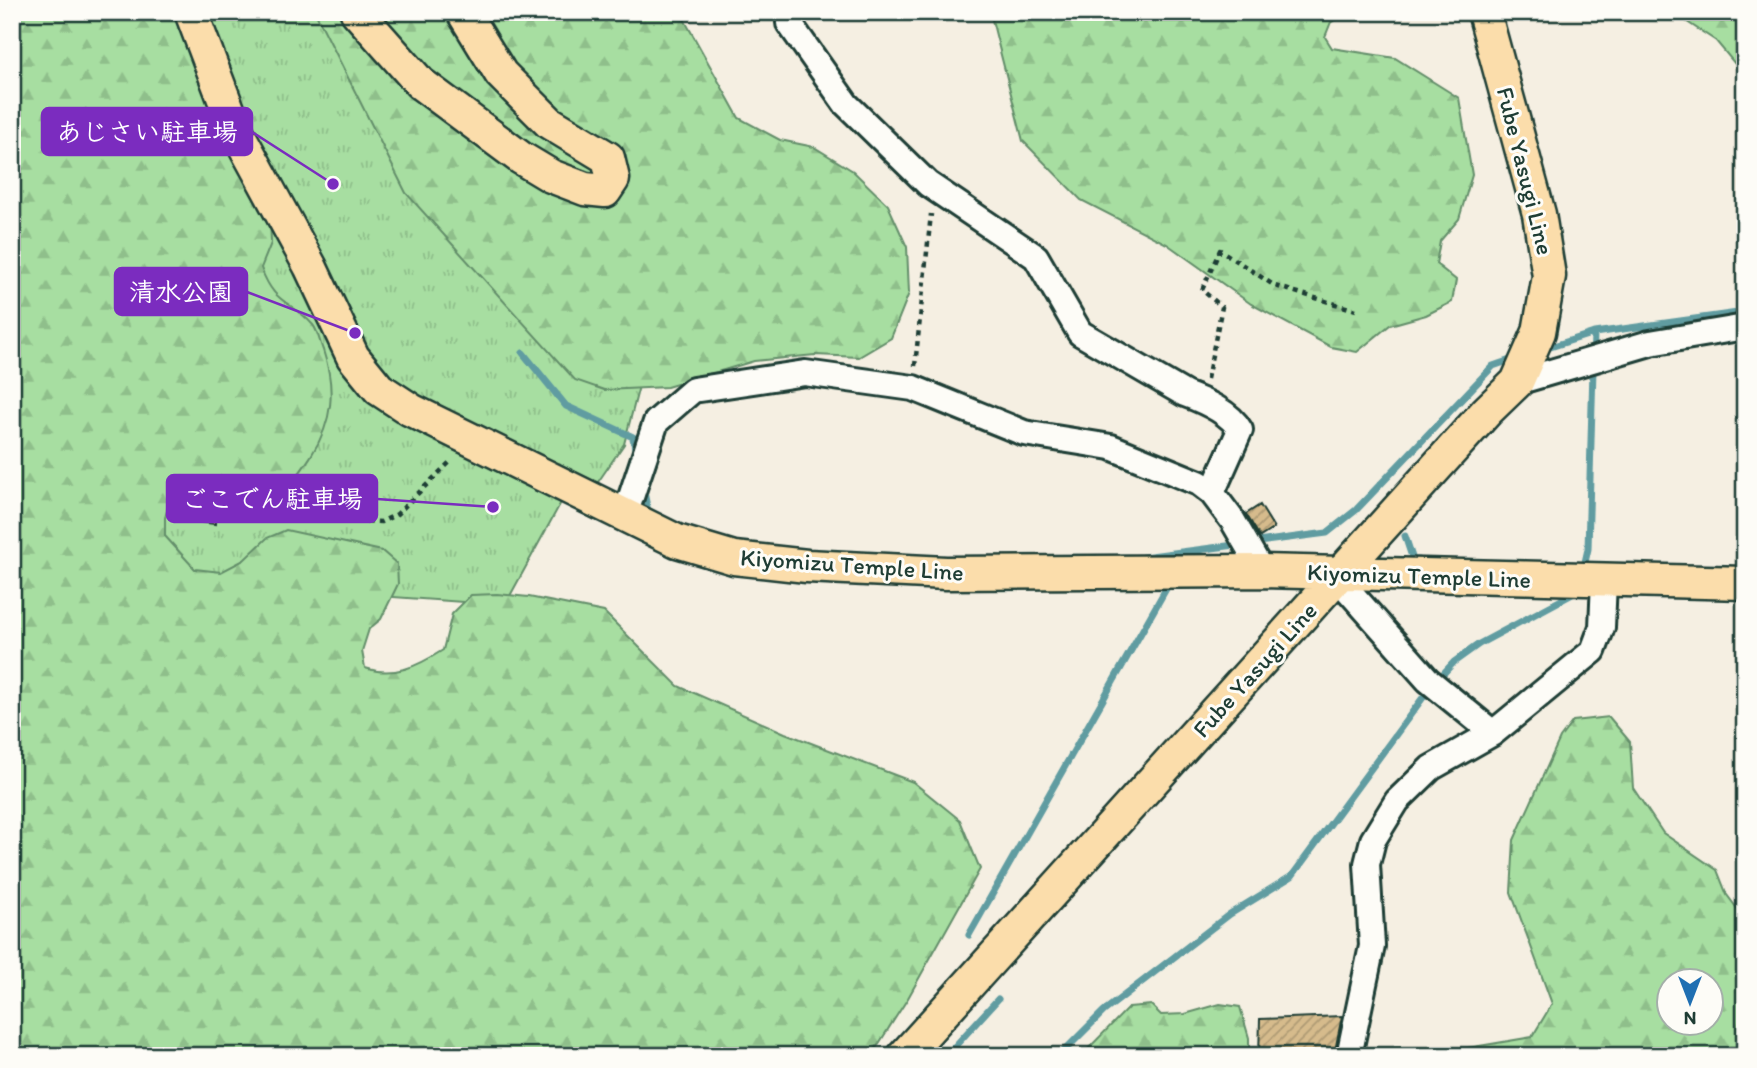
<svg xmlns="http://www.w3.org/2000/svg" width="1757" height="1068" font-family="Itim,'Klee One',sans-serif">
	<defs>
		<pattern id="grass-tufts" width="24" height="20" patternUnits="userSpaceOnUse" patternTransform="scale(1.75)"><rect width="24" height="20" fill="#a7dea1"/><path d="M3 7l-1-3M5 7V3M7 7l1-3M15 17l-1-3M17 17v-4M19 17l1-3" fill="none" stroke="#8fbf8b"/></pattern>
		<pattern id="forest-firs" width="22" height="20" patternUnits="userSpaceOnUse" patternTransform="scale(1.75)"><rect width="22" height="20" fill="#a7dea1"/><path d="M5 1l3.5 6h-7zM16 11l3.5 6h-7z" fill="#8fbf8b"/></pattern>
		<pattern id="building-hatch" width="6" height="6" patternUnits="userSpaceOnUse" patternTransform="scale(1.75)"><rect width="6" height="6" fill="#d6bb8c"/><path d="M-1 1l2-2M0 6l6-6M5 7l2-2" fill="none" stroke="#ad9973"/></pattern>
	</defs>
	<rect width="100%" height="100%" fill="#f5efe2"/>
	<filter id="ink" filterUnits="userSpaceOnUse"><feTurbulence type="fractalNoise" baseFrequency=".0143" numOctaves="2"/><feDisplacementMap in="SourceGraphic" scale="14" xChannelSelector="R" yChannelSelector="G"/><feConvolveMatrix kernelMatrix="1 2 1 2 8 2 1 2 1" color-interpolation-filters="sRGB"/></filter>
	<g filter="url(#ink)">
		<path fill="url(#grass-tufts)" stroke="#638e6a" stroke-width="2" d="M12 12H600L639 386 624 444 596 485 565 495 505 605 128 578Z"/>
		<path fill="url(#forest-firs)" stroke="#638e6a" stroke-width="2" fill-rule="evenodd" d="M12 12H180L270 213 271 243 261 268C275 306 290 299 313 325 318 331 320 343 323 350 336 389 333 421 311 456 300 473 286 495 265 498 232 502 203 477 171 496L165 518V536L195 569 221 572 244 560 267 538 286 530 382 551 397 564 398 584 381 619 369 629 362 651 365 668C394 678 418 666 443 650L452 614 471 595 497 594 529 597 604 612 678 686 785 733 913 782 960 820 980 869 908 998 871 1056H12Z
			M315 12H680L739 118 780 140 814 147 853 171 888 205 907 247 909 293 891 338 859 357 815 355 754 361 667 387 604 390 575 380 406 193Z
			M990 12H1353L1331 22 1325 37 1332 48 1395 58 1459 98 1472 175 1459 219 1440 241 1436 264 1456 280 1452 302 1426 315 1390 325 1357 352 1331 347 1251 304 1167 244 1081 200 1023 141Z
			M1672 12H1745V76L1716 41Z
			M1609 717 1630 742 1633 788 1663 833 1717 870 1727 895 1745 919V1056H1455L1462 1049 1532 1037 1552 1004 1511 892 1514 840 1560 738 1573 721ZM1670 981H1712V1023H1670Z
			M1220 1004 1240 1007 1249 1038V1056H1081L1129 1007 1151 1005 1161 1015 1185 1014Z"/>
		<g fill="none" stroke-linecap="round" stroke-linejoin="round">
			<path stroke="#609ca1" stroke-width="7" d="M1541 350 1594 333 1745 312
				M523 353 566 406 633 437 636 455
				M643 487 649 517
				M1405 536 1413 560H1419
				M1143 557 1189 551
				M1181 564 1189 551 1327 533 1356 510 1493 366 1516 358
				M1583 571 1588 549 1594 333
				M969 935 1171 580
				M946 1056 998 999
				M1059 1056 1104 1011 1230 914 1292 876 1430 688 1454 662 1479 644 1580 590"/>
		</g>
		<path fill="url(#building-hatch)" stroke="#1f3d34" stroke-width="2" d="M197 495 217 497 215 524 171 518 174 497 196 499Z
			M1260 505 1274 528 1260 537 1246 514Z
			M1342 1016 1334 1056H1259L1260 1019Z"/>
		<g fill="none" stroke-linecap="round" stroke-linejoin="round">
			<g stroke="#1f3d34" stroke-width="30">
				<path id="minor" d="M789 23 846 104 928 184 1036 257 1080 333 1185 394C1204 401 1230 412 1240 430L1212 493 1233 521 1262 571
					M1517 382 1650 343 1745 327
					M625 515 656 422 693 390 805 373 913 388 1024 433 1111 447 1199 483 1212 493
					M1341 574 1348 590 1428 680 1493 733
					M1349 1056 1372 946 1367 864 1373 840 1397 801 1431 768 1493 733 1593 651 1602 627 1604 581"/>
			</g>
			<g stroke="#1f3d34" stroke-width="37">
				<path id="major" d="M191 12 235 128 310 266 353 357 379 389 411 410 677 541 734 558 807 566 946 573 1262 571 1745 583
					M357 12 420 83 521 158 551 176 585 189 605 191 613 179 608 158 550 123 501 74 463 12
					M904 1056 1487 411 1517 382 1539 332 1549 276 1539 214 1484 12"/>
			</g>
			<path stroke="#1f3d34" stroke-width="4.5" stroke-dasharray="5 5" stroke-linecap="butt" d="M915 366 931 214
				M1207 379 1222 307 1202 290 1220 250 1275 286 1356 310
				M247 516 381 522 397 514 452 460"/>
			<use href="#minor" stroke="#fdfcf7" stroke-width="24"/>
			<use href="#major" stroke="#fbddab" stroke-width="32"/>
		</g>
	</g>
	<g text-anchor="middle" stroke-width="6" stroke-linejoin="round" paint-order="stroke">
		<g font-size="24" fill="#1f3d34" stroke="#fdfcf7">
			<text transform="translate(1525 171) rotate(76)" y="8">Fube Yasugi Line</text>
			<text transform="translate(852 565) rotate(4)" y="8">Kiyomizu Temple Line</text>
			<text transform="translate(1419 576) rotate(2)" y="8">Kiyomizu Temple Line</text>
			<text transform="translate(1255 670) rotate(-48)" y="8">Fube Yasugi Line</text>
		</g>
	</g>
	<path fill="none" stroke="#7b2cbf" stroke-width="2.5" d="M333 184L252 132M355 333L247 292M493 507L377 499"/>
	<g fill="#7b2cbf" stroke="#fdfcf7" stroke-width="2.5">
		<circle cx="333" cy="184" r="7"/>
		<circle cx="355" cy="333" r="7"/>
		<circle cx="493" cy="507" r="7"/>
	</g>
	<g fill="#7b2cbf" stroke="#7b2cbf" stroke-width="2.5">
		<rect x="42" y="108" width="210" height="47" rx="7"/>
		<rect x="115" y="268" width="132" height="47" rx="7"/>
		<rect x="167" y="475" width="210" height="47" rx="7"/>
	</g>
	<g font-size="26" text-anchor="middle" font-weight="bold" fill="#fff">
		<text x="147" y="141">あじさい駐車場</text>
		<text x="181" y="301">清水公園</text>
		<text x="272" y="508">ごこでん駐車場</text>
	</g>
	<rect width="1757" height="1068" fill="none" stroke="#fdfcf7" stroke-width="42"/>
	<rect x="21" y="21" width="1715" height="1026" fill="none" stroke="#1f3d34" stroke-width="2.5" filter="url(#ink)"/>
	<g transform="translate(1690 1002) rotate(180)"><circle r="33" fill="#fdfcf7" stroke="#a4b0a9" stroke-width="2"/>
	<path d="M0-5L12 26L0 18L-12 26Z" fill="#1f6fb2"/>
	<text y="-10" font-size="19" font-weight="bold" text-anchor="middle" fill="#1f3d34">N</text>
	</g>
</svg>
